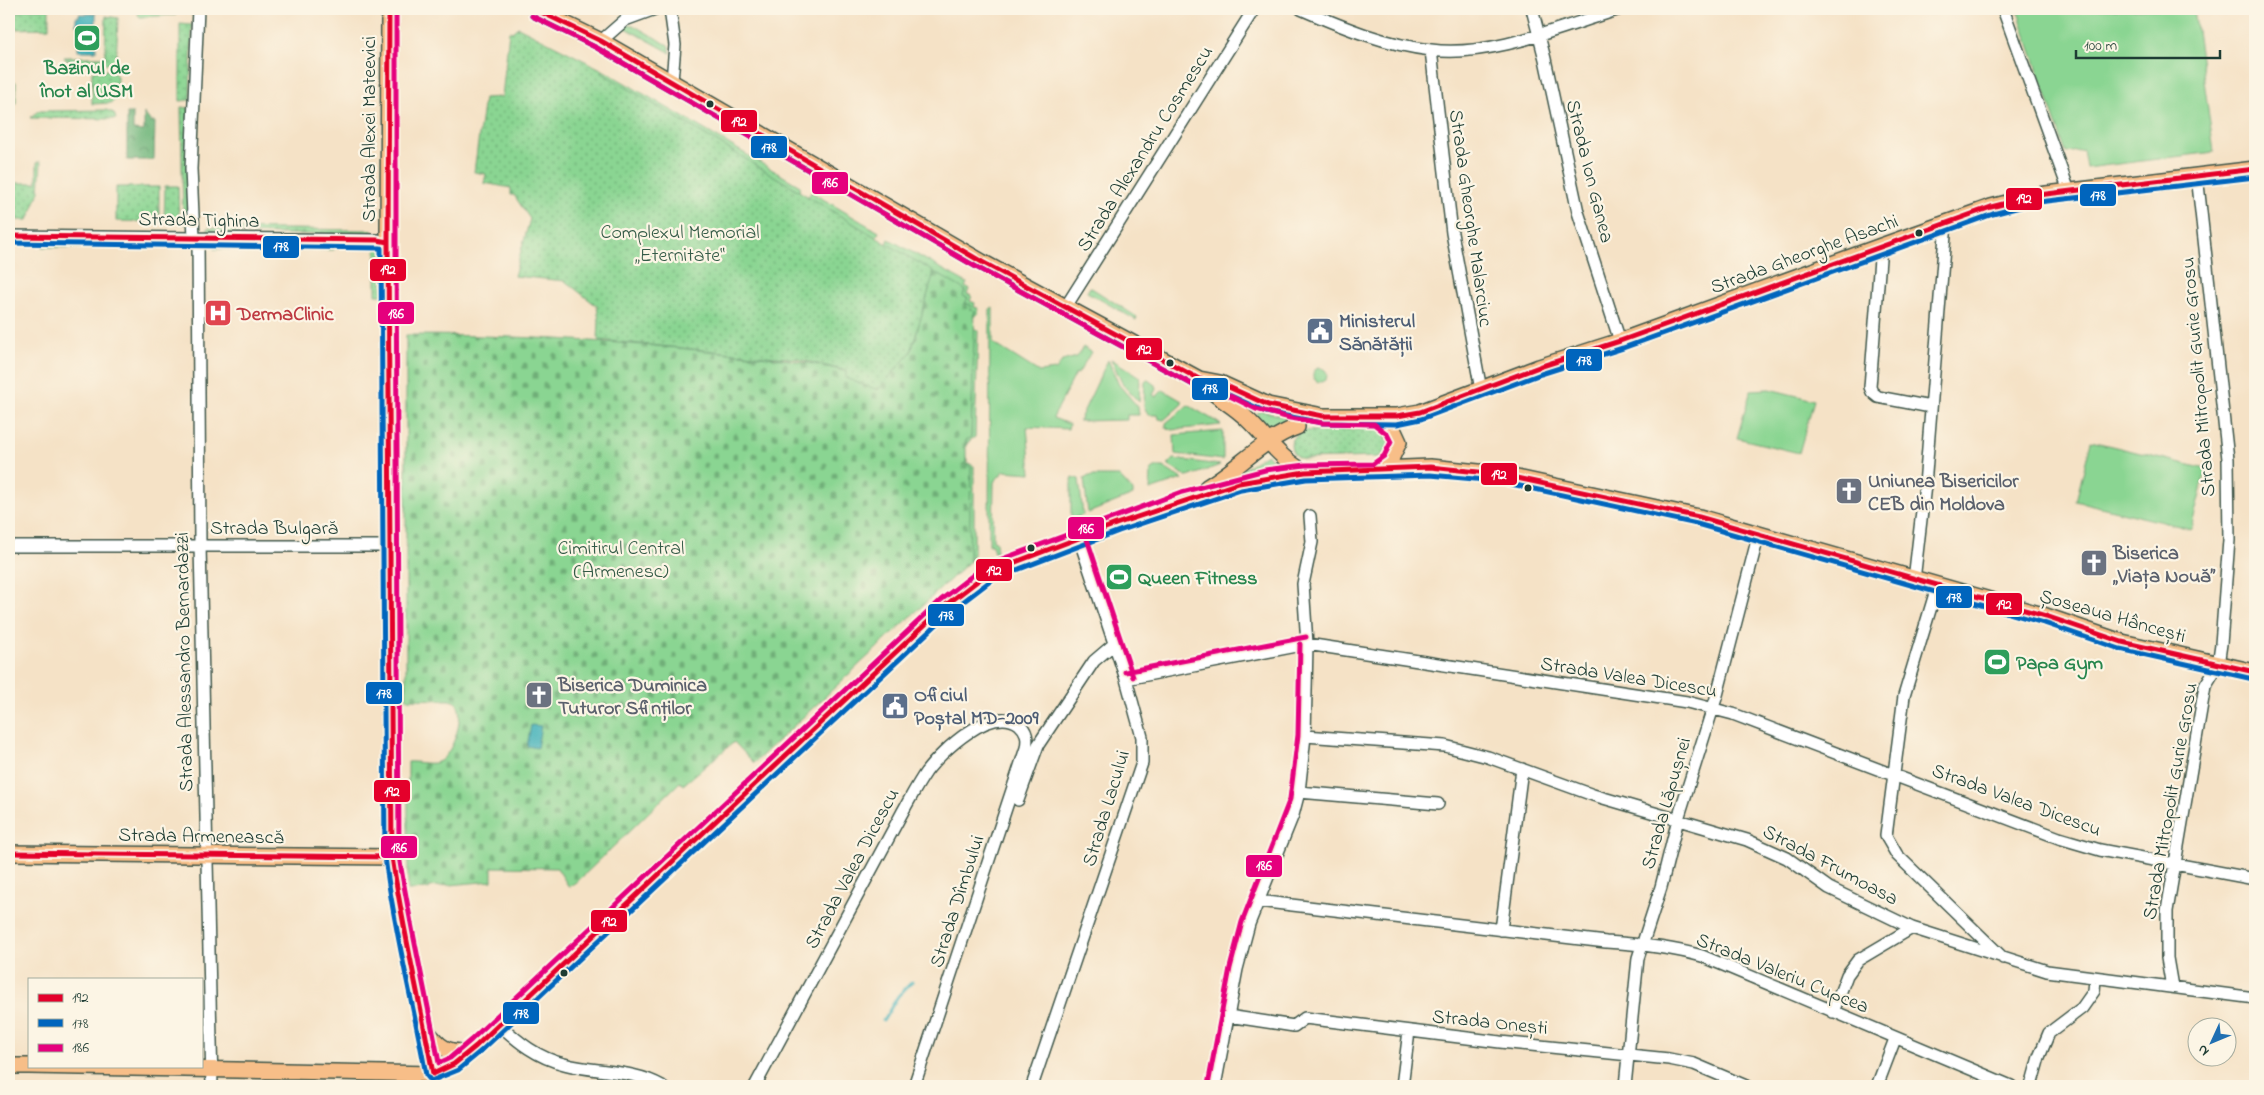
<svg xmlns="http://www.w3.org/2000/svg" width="2264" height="1095" font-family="'Indie Flower',sans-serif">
	<defs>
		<pattern id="forest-crowns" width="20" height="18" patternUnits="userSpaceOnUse" patternTransform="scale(1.25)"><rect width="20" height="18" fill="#6fb67c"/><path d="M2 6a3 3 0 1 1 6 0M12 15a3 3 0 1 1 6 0" fill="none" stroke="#5b9566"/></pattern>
		<pattern id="cemetery-stones" width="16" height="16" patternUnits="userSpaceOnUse" patternTransform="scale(1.25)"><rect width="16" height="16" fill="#8ad592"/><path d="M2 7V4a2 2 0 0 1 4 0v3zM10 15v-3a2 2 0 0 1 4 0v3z" fill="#70ae78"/></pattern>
		<pattern id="park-dots" width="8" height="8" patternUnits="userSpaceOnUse" patternTransform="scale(1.25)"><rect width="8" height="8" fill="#8ad592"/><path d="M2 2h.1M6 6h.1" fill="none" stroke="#70ae78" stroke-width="1.8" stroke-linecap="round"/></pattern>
	</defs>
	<rect width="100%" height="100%" fill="#fcf5e5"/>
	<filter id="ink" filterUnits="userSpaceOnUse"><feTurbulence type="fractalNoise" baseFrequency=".02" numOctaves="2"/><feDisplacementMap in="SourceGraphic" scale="10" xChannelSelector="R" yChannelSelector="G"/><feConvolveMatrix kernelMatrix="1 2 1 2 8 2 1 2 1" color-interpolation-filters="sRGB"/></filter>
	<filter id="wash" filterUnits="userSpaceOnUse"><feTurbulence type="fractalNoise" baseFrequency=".0096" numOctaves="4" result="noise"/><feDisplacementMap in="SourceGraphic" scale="20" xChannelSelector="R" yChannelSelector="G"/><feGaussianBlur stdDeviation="1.12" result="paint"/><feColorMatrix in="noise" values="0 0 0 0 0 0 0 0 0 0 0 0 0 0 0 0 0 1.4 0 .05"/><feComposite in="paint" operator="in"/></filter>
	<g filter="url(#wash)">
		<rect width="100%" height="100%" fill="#f5e2c6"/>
		<path fill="#8ad592" stroke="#548963" d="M2017 9H2194L2214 152 2086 168 2083 150 2066 153Z
			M628 25H633L668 45 671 53 624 27Z
			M603 70 800 186 799 191 599 77Z
			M811 192 879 232 875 239 808 197Z
			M889 239 967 283 965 287 969 289 967 294 972 296 970 301 975 303 974 307 978 308V314L974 317 975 311 970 310 962 296 965 291 883 254Z
			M1090 287 1137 317 1136 320 1087 292Z
			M993 307V343L1039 372 1056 370 1062 361 1077 357 1083 347 1091 352 1078 374 1076 373 1053 418 1069 424 1068 429 1027 427 1031 473 1004 471 994 482 993 540 996 541 997 553H994L992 545H989L990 309Z
			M974 328 978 331 975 437 969 441 966 446V440L971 436Z
			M1111 359 1140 377 1139 402 1123 385Z
			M1108 360 1119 385 1138 407 1139 415H1127V420L1079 421Z
			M1313 375a7 7 0 1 1 14 0a7 7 0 1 1-14 0Z
			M1148 380 1155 385 1156 389 1153 395 1156 397 1163 390 1182 401V404L1164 420 1159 419 1158 415H1148L1144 406 1145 381Z
			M1769 389 1814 400 1799 453 1737 438 1751 390Z
			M1188 405 1217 422 1221 425 1172 430 1166 428V423Z
			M1260 410 1285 417 1286 419 1271 431 1256 416Z
			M1223 431V460L1175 454 1174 435Z
			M2091 441 2206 469 2191 529 2076 501Z
			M1267 454 1280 467 1241 475 1240 471Z
			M966 457 968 463 974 466V554L970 562Z
			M1174 459 1220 465 1188 477 1167 465Z
			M1156 467H1163L1182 479 1150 490 1151 471Z
			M1089 476H1119L1133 491V495L1088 513 1084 479Z
			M1073 477 1079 479 1083 515 1071 519V483Z"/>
		<path fill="url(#forest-crowns)" stroke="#477a58" d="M127 113H133V130L144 131V113L151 122H155L154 160H127Z"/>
		<path fill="url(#cemetery-stones)" stroke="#548963" d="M934 272 965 290 963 296 968 298 965 303 971 305 970 310 975 311 971 437 966 440V464L971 467 969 562 754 763 734 742 683 785 680 782 580 879 569 887 557 868 492 867V881L429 887V889L408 890V762C418 761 431 766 440 761 452 754 464 719 458 706 457 702 453 701 449 700L408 699 406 697V335C504 335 600 340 698 350 748 355 798 358 848 372L846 378 911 352Z"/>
		<path fill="url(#park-dots)" stroke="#548963" d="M19 9H49V28L14 29 9 41V13H19Z
			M139 9H176V15L140 17 138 15Z
			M106 16 118 18 116 63 104 64 66 60 64 57H105Z
			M180 24 192 25 190 100 180 101Z
			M518 27 603 70 602 73 934 272 911 352 878 390 845 378 847 371 797 359 598 340 599 321 597 306 565 281 514 276 530 219 514 195H511V188L484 183 486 174 474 172 484 98 502 97 509 31 512 32Z
			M111 70 117 76 116 99 111 103 92 104V71Z
			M9 78 11 82H16V103H9Z
			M181 107 189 108V224H183Z
			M106 110 114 113 116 119 30 118 38 111Z
			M37 162H41L39 192 28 220H9V183H37Z
			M165 186H178L179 222H164Z
			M116 187H159V222L116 221Z
			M208 228 372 230V235L208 233Z
			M43 242 93 243V248L43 247Z
			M214 244 267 245V249H214Z
			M276 244 333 245 334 250 276 249Z
			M376 245 381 247 383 295H376Z
			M1374 429 1384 432 1390 442 1388 451 1379 457 1304 459C1294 458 1289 449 1292 439L1301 431Z"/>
		<path fill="#41b1ba" stroke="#307777" d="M79 14H96V51H78L79 25H76V17H79Z
			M531 725 541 726 537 748 527 746Z"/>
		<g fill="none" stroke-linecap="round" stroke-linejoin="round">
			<path stroke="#41b1ba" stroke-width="3" d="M883 1021 898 996 912 982"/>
		</g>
	</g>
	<g filter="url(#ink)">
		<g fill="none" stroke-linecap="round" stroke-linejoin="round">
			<g stroke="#3f564a" stroke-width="14">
				<path id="minor" d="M670 9 675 45 672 81
					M1301 9C1342 27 1386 45 1431 50 1490 58 1564 26 1620 9
					M1532 9 1545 59 1578 212 1620 341
					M2003 9 2069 191
					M601 41 625 20 655 9
					M1431 50 1452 233 1481 390
					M9 236 377 240 388 242
					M194 238 191 169 198 9
					M198 238 200 545 212 1086
					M1881 246 1870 387 1872 392 1878 397 1931 407
					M1065 308 1254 9
					M9 546H389
					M1914 580 1925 485 1946 223
					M1937 587 1904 696 1886 836 1897 855 2003 958
					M1126 679 1307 644 1687 702 1733 714 2059 838 2100 850 2255 879
					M1305 736 1445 746 1488 757 1593 795 1747 840 1787 858 1829 888 1912 928 2047 971 2255 998
					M1299 792 1438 804
					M1018 800 1038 745 1094 661 1114 644
					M1258 901 1606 942C1639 944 1670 947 1702 956L2011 1086
					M1501 930 1522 769
					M2172 987 2167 958V911L2205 686 2218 665 2221 644 2229 540 2228 459 2197 175
					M1833 1012 1847 975 1858 960 1912 928
					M1228 1016 1294 1026 1305 1018 1500 1042 1669 1059 1694 1064 1746 1086
					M499 1024C518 1042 538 1058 564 1064 596 1073 633 1069 662 1086
					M755 1086 902 813C910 799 917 785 926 772 942 751 991 704 1019 724 1027 731 1028 738 1026 748L914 1086
					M1032 1086 1142 763V737L1126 679 1079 538
					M1215 1086 1237 969 1249 924 1293 815 1299 792 1305 736 1307 644 1303 584 1312 542 1310 516
					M1402 1086 1409 1031
					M1625 1086 1638 958 1661 887 1678 819 1717 695 1759 533
					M1877 1086 1895 1039
					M2031 1086 2039 1057 2049 1033 2082 1008 2094 991 2095 979"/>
			</g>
			<g stroke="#3f564a" stroke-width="18">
				<path id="major" d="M389 9 388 242 392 857C396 914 415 970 424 1026 428 1046 434 1066 430 1086
					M535 9 601 41 982 262 1199 379 1220 383 1268 405 1323 416H1397L1420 412 1539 367 1620 341 1881 246 1991 207 2038 195 2255 169
					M1199 379C1215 398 1231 403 1247 419 1266 437 1281 460 1305 472
					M1377 470 1390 461 1399 442 1393 429 1377 417
					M1207 487C1238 469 1263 439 1297 427
					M9 853 392 857
					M426 1029C438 1047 448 1054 469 1051
					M9 1066H29
					M29 1066 433 1074 454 1064 476 1046 946 605 989 572 1116 524 1239 483 1266 477 1305 472 1430 467 1498 474 1699 517 2046 616 2122 642 2255 672"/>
			</g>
			<use href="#minor" stroke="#fff" stroke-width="11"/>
			<use href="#major" stroke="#f7be88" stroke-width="15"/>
			<g stroke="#fcf5e5" stroke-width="9">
				<path id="bus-1" d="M389 9 388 242 392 857C403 930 420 1001 433 1074L454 1064 476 1046 946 605 989 572 1116 524 1239 483 1305 472 1430 467 1498 474 1699 517 2046 616 2122 642 2255 672
					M535 9 601 41 982 262 1199 379 1220 383 1268 405 1323 416H1397L1420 412 1539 367 1620 341 1991 207 2038 195 2255 169
					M9 236 377 240 388 242
					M9 853 392 857"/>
			</g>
			<g stroke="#fcf5e5" stroke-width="9">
				<path id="bus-2" d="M532 16 597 48 978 268 1195 386 1218 390 1266 412 1322 423 1397 424 1421 419 1541 374 1623 348 1993 214 2039 202 2255 177
					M9 243 381 248 385 857C394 931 413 1002 426 1075L431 1081 458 1070 481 1051 951 611 993 579 1119 531 1241 490 1306 479 1430 475 1497 481 1697 524 2044 623 2120 649 2253 679"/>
			</g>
			<g stroke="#fcf5e5" stroke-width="9">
				<path id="bus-3" d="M396 9V242L399 856C410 926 426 994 439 1063L450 1058 471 1040 941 600 986 565 1182 492 1265 470 1305 465 1373 464 1384 456 1391 442 1387 434 1374 424 1323 423 1290 418 1256 409 1218 390 1195 386 978 268 597 48 532 16
					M1086 536 1133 677
					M1125 672 1306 637
					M1208 1085 1230 968 1242 922 1290 799 1298 735 1300 644"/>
			</g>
			<use href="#bus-1" stroke="#e4002b" stroke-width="5"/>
			<use href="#bus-2" stroke="#0065bd" stroke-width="5"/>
			<use href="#bus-3" stroke="#e5007d" stroke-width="5"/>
		</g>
	</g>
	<defs>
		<g id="stadium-square" transform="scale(1.4375)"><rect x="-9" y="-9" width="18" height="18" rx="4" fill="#2e9e5b" stroke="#fcf5e5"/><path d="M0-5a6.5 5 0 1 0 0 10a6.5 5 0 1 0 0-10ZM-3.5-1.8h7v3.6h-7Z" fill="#fff"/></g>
		<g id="hospital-square" transform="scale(1.4375)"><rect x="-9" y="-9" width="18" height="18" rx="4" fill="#e0444e" stroke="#fcf5e5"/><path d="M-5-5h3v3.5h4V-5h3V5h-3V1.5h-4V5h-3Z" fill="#fff"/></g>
		<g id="civic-square" transform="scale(1.4375)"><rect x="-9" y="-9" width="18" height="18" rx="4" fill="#5c6f8a" stroke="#fcf5e5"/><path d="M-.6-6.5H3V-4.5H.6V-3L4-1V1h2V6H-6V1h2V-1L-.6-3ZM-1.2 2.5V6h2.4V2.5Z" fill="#fff"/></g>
		<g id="church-square" transform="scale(1.4375)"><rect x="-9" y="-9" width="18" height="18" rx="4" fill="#6b7280" stroke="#fcf5e5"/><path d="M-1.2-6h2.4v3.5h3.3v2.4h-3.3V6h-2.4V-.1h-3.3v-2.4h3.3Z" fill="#fff"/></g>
	</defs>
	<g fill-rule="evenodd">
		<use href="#stadium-square" x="87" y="38"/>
		<use href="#hospital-square" x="218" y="313"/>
		<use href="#civic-square" x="1320" y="331"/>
		<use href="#church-square" x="1849" y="491"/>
		<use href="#church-square" x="2094" y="563"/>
		<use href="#stadium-square" x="1119" y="577"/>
		<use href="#stadium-square" x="1997" y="662"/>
		<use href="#church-square" x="539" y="695"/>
		<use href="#civic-square" x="895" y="706"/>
	</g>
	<g fill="#1f3d34" stroke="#fcf5e5" stroke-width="2">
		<circle cx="710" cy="104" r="4.5"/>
		<circle cx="1919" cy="233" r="4.5"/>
		<circle cx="1170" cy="363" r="4.5"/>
		<circle cx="1528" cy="488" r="4.5"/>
		<circle cx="1031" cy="548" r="4.5"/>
		<circle cx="564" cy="973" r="4.5"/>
	</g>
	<g text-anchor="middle" stroke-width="4.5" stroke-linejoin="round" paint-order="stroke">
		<g font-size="20" font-weight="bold" fill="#27864d" stroke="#fcf5e5" text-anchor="start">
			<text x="87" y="74" text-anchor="middle">Bazinul de<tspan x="87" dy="23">înot al USM</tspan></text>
			<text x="1138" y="584">Queen Fitness</text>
			<text x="2016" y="669">Papa Gym</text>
		</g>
		<g font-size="20" fill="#1f3d34" stroke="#fcf5e5">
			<text transform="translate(368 129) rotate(-90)" y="7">Strada Alexei Mateevici</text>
			<text transform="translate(1144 148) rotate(-58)" y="7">Strada Alexandru Cosmescu</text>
			<text transform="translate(1591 171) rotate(76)" y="7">Strada Ion Ganea</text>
			<text transform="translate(1472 218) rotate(82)" y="7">Strada Gheorghe Malarciuc</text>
			<text transform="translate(199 219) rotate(1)" y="7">Strada Tighina</text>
			<text transform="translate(1804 253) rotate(-20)" y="7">Strada Gheorghe Asachi</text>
			<text transform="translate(2197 377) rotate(-95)" y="7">Strada Mitropolit Gurie Grosu</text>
			<text x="274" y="534">Strada Bulgară</text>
			<text transform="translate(2113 615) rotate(16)" y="7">Șoseaua Hâncești</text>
			<text transform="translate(183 662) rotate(-91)" y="7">Strada Alessandro Bernardazzi</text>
			<text transform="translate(1629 676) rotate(9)" y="7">Strada Valea Dicescu</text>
			<text transform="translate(2017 799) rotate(20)" y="7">Strada Valea Dicescu</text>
			<text transform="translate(2169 801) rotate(-80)" y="7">Strada Mitropolit Gurie Grosu</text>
			<text transform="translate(1665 803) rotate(-74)" y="7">Strada Lăpușnei</text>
			<text transform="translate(1105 808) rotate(-73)" y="7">Strada Lacului</text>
			<text transform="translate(201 835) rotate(1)" y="7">Strada Armenească</text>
			<text transform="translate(1831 864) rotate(28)" y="7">Strada Frumoasa</text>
			<text transform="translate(851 868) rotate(-62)" y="7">Strada Valea Dicescu</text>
			<text transform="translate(956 901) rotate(-72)" y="7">Strada Dîmbului</text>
			<text transform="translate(1783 972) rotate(22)" y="7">Strada Valeriu Cupcea</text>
			<text transform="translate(1490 1021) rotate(6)" y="7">Strada Onești</text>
		</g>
		<g font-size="20" fill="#345b47" stroke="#fcf5e5">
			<text x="680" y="238">Complexul Memorial<tspan x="680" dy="23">„Eternitate“</tspan></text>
			<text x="621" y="554">Cimitirul Central<tspan x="621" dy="23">(Armenesc)</tspan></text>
		</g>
		<g font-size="20" font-weight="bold" fill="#be3a42" stroke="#fcf5e5" text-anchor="start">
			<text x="237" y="320">DermaClinic</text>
		</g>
		<g font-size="20" font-weight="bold" fill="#4e5e75" stroke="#fcf5e5" text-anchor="start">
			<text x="1339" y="327">Ministerul<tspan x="1339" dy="23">Sănătății</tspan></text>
			<text x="914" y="701">Oficiul<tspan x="914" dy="23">Poștal MD-2009</tspan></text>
		</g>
		<g font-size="20" font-weight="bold" fill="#5b616d" stroke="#fcf5e5" text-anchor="start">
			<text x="1868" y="487">Uniunea Bisericilor<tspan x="1868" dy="23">CEB din Moldova</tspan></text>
			<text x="2113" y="559">Biserica<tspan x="2113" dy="23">„Viața Nouă”</tspan></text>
			<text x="558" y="691">Biserica Duminica<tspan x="558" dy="23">Tuturor Sfinților</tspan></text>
		</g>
	</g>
	<g stroke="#fcf5e5" stroke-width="2">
		<rect x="720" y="109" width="38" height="24" rx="5" fill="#e4002b"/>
		<rect x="750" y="135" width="38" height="24" rx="5" fill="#0065bd"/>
		<rect x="811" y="171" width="38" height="24" rx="5" fill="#e5007d"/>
		<rect x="2079" y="183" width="38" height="24" rx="5" fill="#0065bd"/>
		<rect x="2005" y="187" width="38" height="24" rx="5" fill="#e4002b"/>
		<rect x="262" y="235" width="38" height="24" rx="5" fill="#0065bd"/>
		<rect x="369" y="258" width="38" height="24" rx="5" fill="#e4002b"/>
		<rect x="377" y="301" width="38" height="24" rx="5" fill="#e5007d"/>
		<rect x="1125" y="337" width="38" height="24" rx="5" fill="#e4002b"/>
		<rect x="1565" y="348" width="38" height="24" rx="5" fill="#0065bd"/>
		<rect x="1191" y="377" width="38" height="24" rx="5" fill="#0065bd"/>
		<rect x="1480" y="462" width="38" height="24" rx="5" fill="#e4002b"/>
		<rect x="1067" y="516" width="38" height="24" rx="5" fill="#e5007d"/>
		<rect x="975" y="558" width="38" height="24" rx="5" fill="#e4002b"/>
		<rect x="1935" y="585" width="38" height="24" rx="5" fill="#0065bd"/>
		<rect x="1985" y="592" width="38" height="24" rx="5" fill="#e4002b"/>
		<rect x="927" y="603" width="38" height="24" rx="5" fill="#0065bd"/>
		<rect x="365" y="681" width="38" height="24" rx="5" fill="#0065bd"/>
		<rect x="373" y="779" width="38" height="24" rx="5" fill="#e4002b"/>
		<rect x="380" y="835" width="38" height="24" rx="5" fill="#e5007d"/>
		<rect x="1245" y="854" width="38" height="24" rx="5" fill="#e5007d"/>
		<rect x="590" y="909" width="38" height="24" rx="5" fill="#e4002b"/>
		<rect x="502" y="1001" width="38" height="24" rx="5" fill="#0065bd"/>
	</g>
	<g font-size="14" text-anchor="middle" font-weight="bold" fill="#fff">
		<text x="739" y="126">192</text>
		<text x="769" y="152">178</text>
		<text x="830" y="187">186</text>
		<text x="2098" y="200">178</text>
		<text x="2024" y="203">192</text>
		<text x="281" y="251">178</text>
		<text x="388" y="274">192</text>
		<text x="396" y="318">186</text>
		<text x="1144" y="354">192</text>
		<text x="1584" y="365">178</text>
		<text x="1210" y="393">178</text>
		<text x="1499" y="479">192</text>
		<text x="1086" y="533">186</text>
		<text x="994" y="575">192</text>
		<text x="1954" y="602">178</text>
		<text x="2004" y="609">192</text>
		<text x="946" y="620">178</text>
		<text x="384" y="698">178</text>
		<text x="392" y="796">192</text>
		<text x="399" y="852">186</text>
		<text x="1264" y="870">186</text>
		<text x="609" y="926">192</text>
		<text x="521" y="1018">178</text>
	</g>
	<rect width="2264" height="1095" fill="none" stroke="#fcf5e5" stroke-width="30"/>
	<rect x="28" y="978" width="175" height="90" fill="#fcf5e5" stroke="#a4ab9e"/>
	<rect x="38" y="994" width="25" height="8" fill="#e4002b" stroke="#a4ab9e"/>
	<text x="72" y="1002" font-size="15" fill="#1f3d34">192</text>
	<rect x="38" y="1019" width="25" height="8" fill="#0065bd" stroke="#a4ab9e"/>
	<text x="72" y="1028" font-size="15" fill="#1f3d34">178</text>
	<rect x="38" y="1044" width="25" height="8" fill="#e5007d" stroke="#a4ab9e"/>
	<text x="72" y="1052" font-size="15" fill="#1f3d34">186</text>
	<g transform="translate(2212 1042) rotate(226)"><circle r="24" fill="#fcf5e5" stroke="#a4ab9e"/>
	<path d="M0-4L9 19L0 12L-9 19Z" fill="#1f6fb2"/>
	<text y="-8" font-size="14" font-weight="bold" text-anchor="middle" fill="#1f3d34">N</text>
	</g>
	<path d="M2076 50v8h144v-8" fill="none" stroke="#1f3d34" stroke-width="2.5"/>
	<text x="2084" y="50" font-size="15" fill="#1f3d34" stroke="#fcf5e5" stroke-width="4" paint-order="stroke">100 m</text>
</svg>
